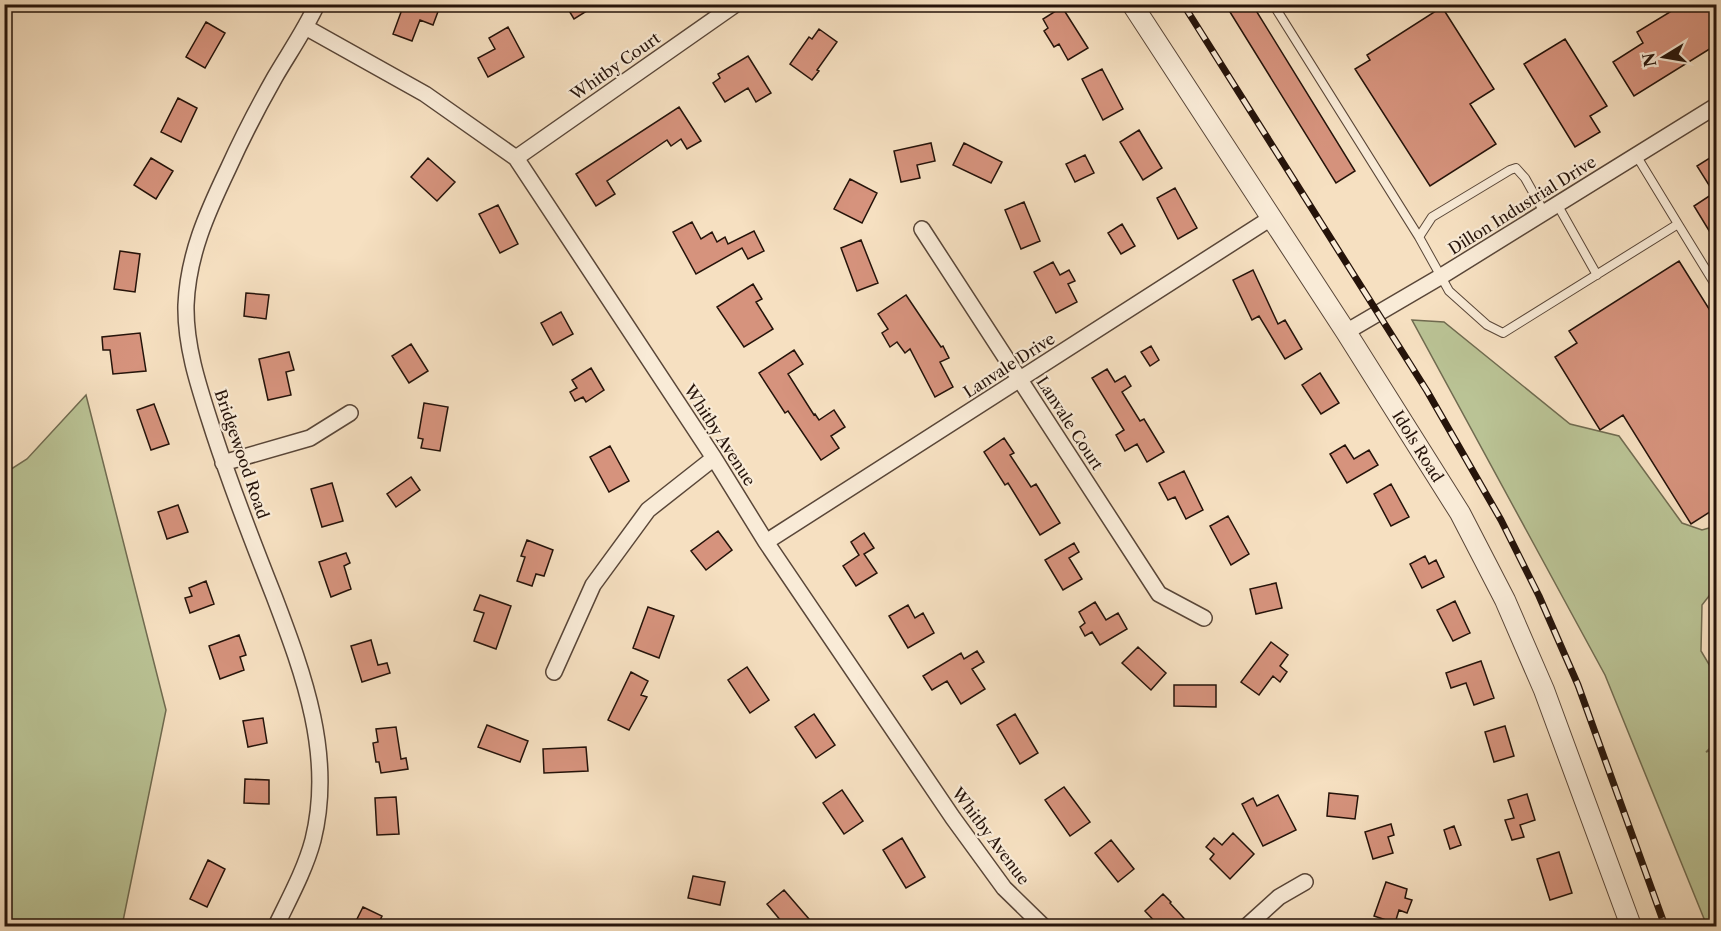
<svg xmlns="http://www.w3.org/2000/svg" width="1721" height="931" font-family="'Libre Caslon Text',serif">
	<rect width="100%" height="100%" fill="#f6e0c1"/>
	<filter id="stains"><feTurbulence type="fractalNoise" baseFrequency=".00333" numOctaves="4"/><feColorMatrix values="0 0 0 0 .2 0 0 0 0 .09 0 0 0 0 .02 0 0 0 .5 -.17"/></filter>
	<radialGradient id="worn" r=".72"><stop offset=".6" stop-color="#630" stop-opacity="0"/><stop offset="1" stop-color="#630" stop-opacity=".3"/></radialGradient>
	<path fill="#bac395" stroke="#706b50" stroke-width="1.5" d="M1412 320 1444 322 1570 424 1619 436 1682 523 1702 530 1716 526V587L1702 605 1701 651 1716 676V742L1706 752 1716 749V926H1707L1605 675Z
		M86 395 166 710 122 926H5V473L27 459Z"/>
	<path fill="#d6937d" stroke="#25130a" stroke-width="1.5" d="M404 4H426L439 9 433 25 420 20 412 41 393 34Z
		M565 4H598L574 19Z
		M1225 4H1252L1355 171 1336 183Z
		M1683 4H1716V45L1634 96 1613 62 1643 43 1637 32Z
		M1062 7 1088 48 1068 60 1059 44 1054 47 1044 31 1048 28 1043 19Z
		M1442 7 1494 89 1470 104 1496 144 1430 186 1355 69 1370 60 1367 55Z
		M206 22 225 33 205 68 186 57Z
		M508 27 524 57 488 77 478 58 495 49 489 38Z
		M819 29 837 42 817 70 819 71 812 80 790 64 809 37 812 39Z
		M1565 39 1607 106 1590 116 1600 132 1575 147 1524 64Z
		M748 56 771 93 756 102 748 88 725 102 713 83 720 78 718 74Z
		M1102 69 1123 109 1103 120 1082 79Z
		M178 98 197 108 181 142 161 132Z
		M679 107 701 141 687 149 681 139 671 146 667 140 607 181 615 194 596 206 576 174Z
		M1139 130 1162 168 1143 180 1120 142Z
		M931 143 935 161 917 165 920 178 901 182 894 151Z
		M964 143 1002 162 991 183 953 165Z
		M1716 154V242L1694 206 1714 193 1697 166Z
		M1085 155 1094 173 1075 182 1066 164Z
		M151 158 173 171 156 199 134 185Z
		M428 158 455 182 437 201 411 177Z
		M850 179 877 193 862 223 834 209Z
		M1175 188 1197 228 1178 239 1157 198Z
		M1024 202 1040 241 1021 249 1005 210Z
		M498 205 518 244 500 253 479 214Z
		M692 222 701 239 712 232 717 242 725 237 728 244 754 231 764 251 748 259 742 248 696 274 673 232Z
		M1122 224 1135 246 1121 254 1108 233Z
		M861 240 878 283 857 291 841 248Z
		M120 251 140 254 135 292 114 289Z
		M1679 261 1716 320V508L1691 524 1623 415 1600 430 1555 357 1577 343 1569 331Z
		M1053 262 1060 275 1069 270 1075 281 1068 284 1077 302 1056 313 1034 272Z
		M1253 270 1278 324 1285 320 1302 349 1285 359 1259 316 1252 320 1233 280Z
		M753 284 762 299 756 302 773 329 744 347 717 307Z
		M246 293 269 295 266 319 244 316Z
		M906 295 941 347 943 346 949 358 940 362 953 387 935 397 910 349 905 353 897 342 890 347 882 333 888 329 878 314Z
		M561 312 573 334 553 345 541 323Z
		M140 333 146 371 113 374 110 350H103L102 337Z
		M411 344 428 371 409 383 392 356Z
		M1151 346 1159 360 1150 366 1141 352Z
		M794 350 803 364 788 374 814 415 815 414 819 420 834 410 845 427 831 436 839 448 821 460 788 411 785 413 759 373Z
		M289 352 294 370 286 372 291 395 268 400 259 359Z
		M591 368 604 390 586 402 583 397 575 401 570 392 577 388 572 380Z
		M1107 369 1115 382 1125 376 1131 386 1122 392 1140 421 1144 419 1164 452 1147 462 1137 444 1125 451 1116 435 1124 430 1092 378Z
		M1320 373 1339 403 1321 414 1302 385Z
		M424 403 448 407 440 451 421 448 423 439 418 438Z
		M154 404 169 444 151 450 137 410Z
		M1004 438 1014 453 1010 455 1031 487 1036 484 1060 523 1040 535 1008 483 1005 485 984 452Z
		M1345 445 1354 459 1369 450 1378 465 1347 483 1330 454Z
		M610 446 629 481 609 492 590 457Z
		M1184 471 1203 510 1186 519 1175 497 1168 500 1159 483Z
		M411 477 420 490 396 507 387 494Z
		M332 483 343 521 322 527 311 489Z
		M1391 484 1409 517 1391 526 1374 494Z
		M178 505 188 532 167 539 158 512Z
		M1228 516 1249 554 1231 565 1210 526Z
		M718 531 732 550 706 570 691 551Z
		M864 533 874 548 864 554 877 573 856 586 843 566 859 555 851 542Z
		M527 540 553 550 544 576 536 574 532 586 517 581 525 557 521 556Z
		M1074 543 1079 552 1069 558 1082 579 1063 590 1045 560Z
		M346 553 350 563 344 566 351 589 331 597 319 562Z
		M1425 556 1429 564 1436 560 1444 577 1422 588 1410 564Z
		M206 581 214 604 190 613 185 598 192 596 189 588Z
		M1276 583 1282 608 1256 614 1250 589Z
		M480 595 511 606 496 649 474 641 484 613 474 610Z
		M1455 601 1470 633 1453 641 1437 610Z
		M1095 602 1106 620 1118 613 1127 629 1100 645 1092 632 1085 636 1080 627 1085 623 1079 612Z
		M908 605 915 618 923 613 934 633 908 648 889 616Z
		M648 607 674 616 659 658 633 648Z
		M239 635 246 655 240 657 244 670 220 679 209 646Z
		M371 640 378 665 387 663 390 673 362 682 351 646Z
		M1271 642 1288 655 1280 666 1287 672 1280 682 1273 676 1259 695 1241 682Z
		M1138 647 1166 673 1151 690 1122 663Z
		M977 651 984 662 972 669 985 689 961 704 947 681 932 690 923 676 961 653 964 659Z
		M1481 661 1494 698 1474 705 1466 683 1451 688 1446 673Z
		M747 667 769 700 750 713 728 680Z
		M631 672 648 681 641 695 647 697 629 730 608 720Z
		M1174 685H1216V707L1174 706Z
		M814 714 835 745 816 758 795 727Z
		M1015 714 1038 753 1020 764 997 725Z
		M263 718 267 743 248 747 243 721Z
		M487 725 528 741 520 762 478 747Z
		M1505 726 1514 756 1494 762 1485 732Z
		M396 727 401 759 406 758 408 769 381 773 379 762H376L373 743 378 742 376 729Z
		M586 747 588 771 544 773 543 749Z
		M245 779 269 780V804L244 803Z
		M1064 787 1090 822 1070 836 1045 800Z
		M842 790 863 821 844 834 823 803Z
		M1329 793 1358 796 1355 819 1327 816Z
		M1527 794 1535 820 1520 825 1524 837 1512 840 1505 820 1514 818 1508 800Z
		M1278 795 1296 830 1263 846 1242 804 1253 798 1257 806Z
		M396 797 399 834 377 835 375 798Z
		M1391 824 1394 835 1388 837 1393 853 1373 859 1365 832Z
		M1454 826 1461 845 1450 849 1444 830Z
		M1233 833 1254 854 1230 879 1210 859 1214 854 1206 847 1214 838 1222 845Z
		M902 838 925 877 906 888 883 850Z
		M1111 840 1134 869 1118 882 1095 853Z
		M1559 852 1572 893 1550 900 1537 859Z
		M208 860 225 869 207 907 190 899Z
		M693 876 725 882 720 905 688 898Z
		M1386 882 1407 889 1405 898 1412 900 1407 913 1399 910 1395 923 1374 916Z
		M784 890 809 919 800 927H786L767 904Z
		M1163 894 1171 902 1170 903 1192 927H1160L1145 911Z
		M363 907 382 916 377 927H353Z"/>
	<g fill="none" stroke-linecap="round" stroke-linejoin="round">
		<g stroke="#594638" stroke-width="10">
			<path id="service" d="M1273 4 1419 237
				M1557 204 1597 275
				M1544 212 1525 178 1516 168 1510 170 1432 217 1419 237 1449 291 1487 325 1503 333 1678 224 1636 155
				M1678 224 1716 286"/>
		</g>
		<g stroke="#594638" stroke-width="18">
			<path id="minor" d="M307 28 425 94 516 158 714 458 766 542 953 818 1004 888 1043 926
				M516 158 736 4
				M922 229 1159 594 1204 618
				M1346 332 1440 277 1716 106
				M223 463 310 438 350 413
				M766 542 1271 218
				M554 672 593 585 648 510 714 458
				M276 926C289 899 305 870 313 840 334 756 304 675 274 596 253 543 232 489 214 434 201 393 185 349 186 305 188 255 207 213 228 169 242 138 258 107 275 77 289 53 305 30 317 4
				M1247 926 1279 897 1305 882"/>
		</g>
		<g stroke="#594638" stroke-width="22">
			<path id="tertiary" d="M1132 4 1346 332 1460 513 1505 600 1544 690 1631 926"/>
		</g>
		<use href="#service" stroke="#f9ebd7" stroke-width="8"/>
		<use href="#minor" stroke="#f9ebd7" stroke-width="15"/>
		<use href="#tertiary" stroke="#f9ebd7" stroke-width="20"/>
		<g stroke="#25130a" stroke-width="7">
			<path id="rail" d="M1183 4 1427 391 1501 520 1539 596 1578 685 1665 926"/>
		</g>
		<use href="#rail" stroke="#f9ebd7" stroke-width="4.5" stroke-dasharray="14" stroke-linecap="butt"/>
	</g>
	<g text-anchor="middle" stroke-width="4.5" stroke-linejoin="round" paint-order="stroke">
		<g font-size="16" fill="#25130a" stroke="#f9ebd7">
			<text transform="translate(615 66) rotate(-35)" y="6">Whitby Court</text>
			<text transform="translate(1522 205) rotate(-32)" y="6">Dillon Industrial Drive</text>
			<text transform="translate(1009 365) rotate(-33)" y="6">Lanvale Drive</text>
			<text transform="translate(1070 423) rotate(57)" y="6">Lanvale Court</text>
			<text transform="translate(720 435) rotate(57)" y="6">Whitby Avenue</text>
			<text transform="translate(1418 446) rotate(58)" y="6">Idols Road</text>
			<text transform="translate(242 454) rotate(71)" y="6">Bridgewood Road</text>
			<text transform="translate(991 836) rotate(53)" y="6">Whitby Avenue</text>
		</g>
	</g>
	<rect width="1721" height="931" fill="none" stroke="#f6e0c1" stroke-width="24"/>
	<rect x="6" y="6" width="1709" height="919" fill="none" stroke="#25130a" stroke-width="3"/>
	<rect x="12" y="12" width="1697" height="907" fill="none" stroke="#25130a" stroke-width="1.5"/>
	<g transform="translate(1664 57) rotate(259)" stroke="#f9ebd7" stroke-width="4.5" paint-order="stroke">
	<path d="M0-4.5L10 22L0 15L-10 22Z" fill="#25130a"/>
	<text y="-9" font-size="16" font-weight="bold" text-anchor="middle" fill="#25130a">N</text>
	</g>
	<rect width="100%" height="100%" filter="url(#stains)"/>
	<rect width="100%" height="100%" fill="url(#worn)"/>
</svg>
